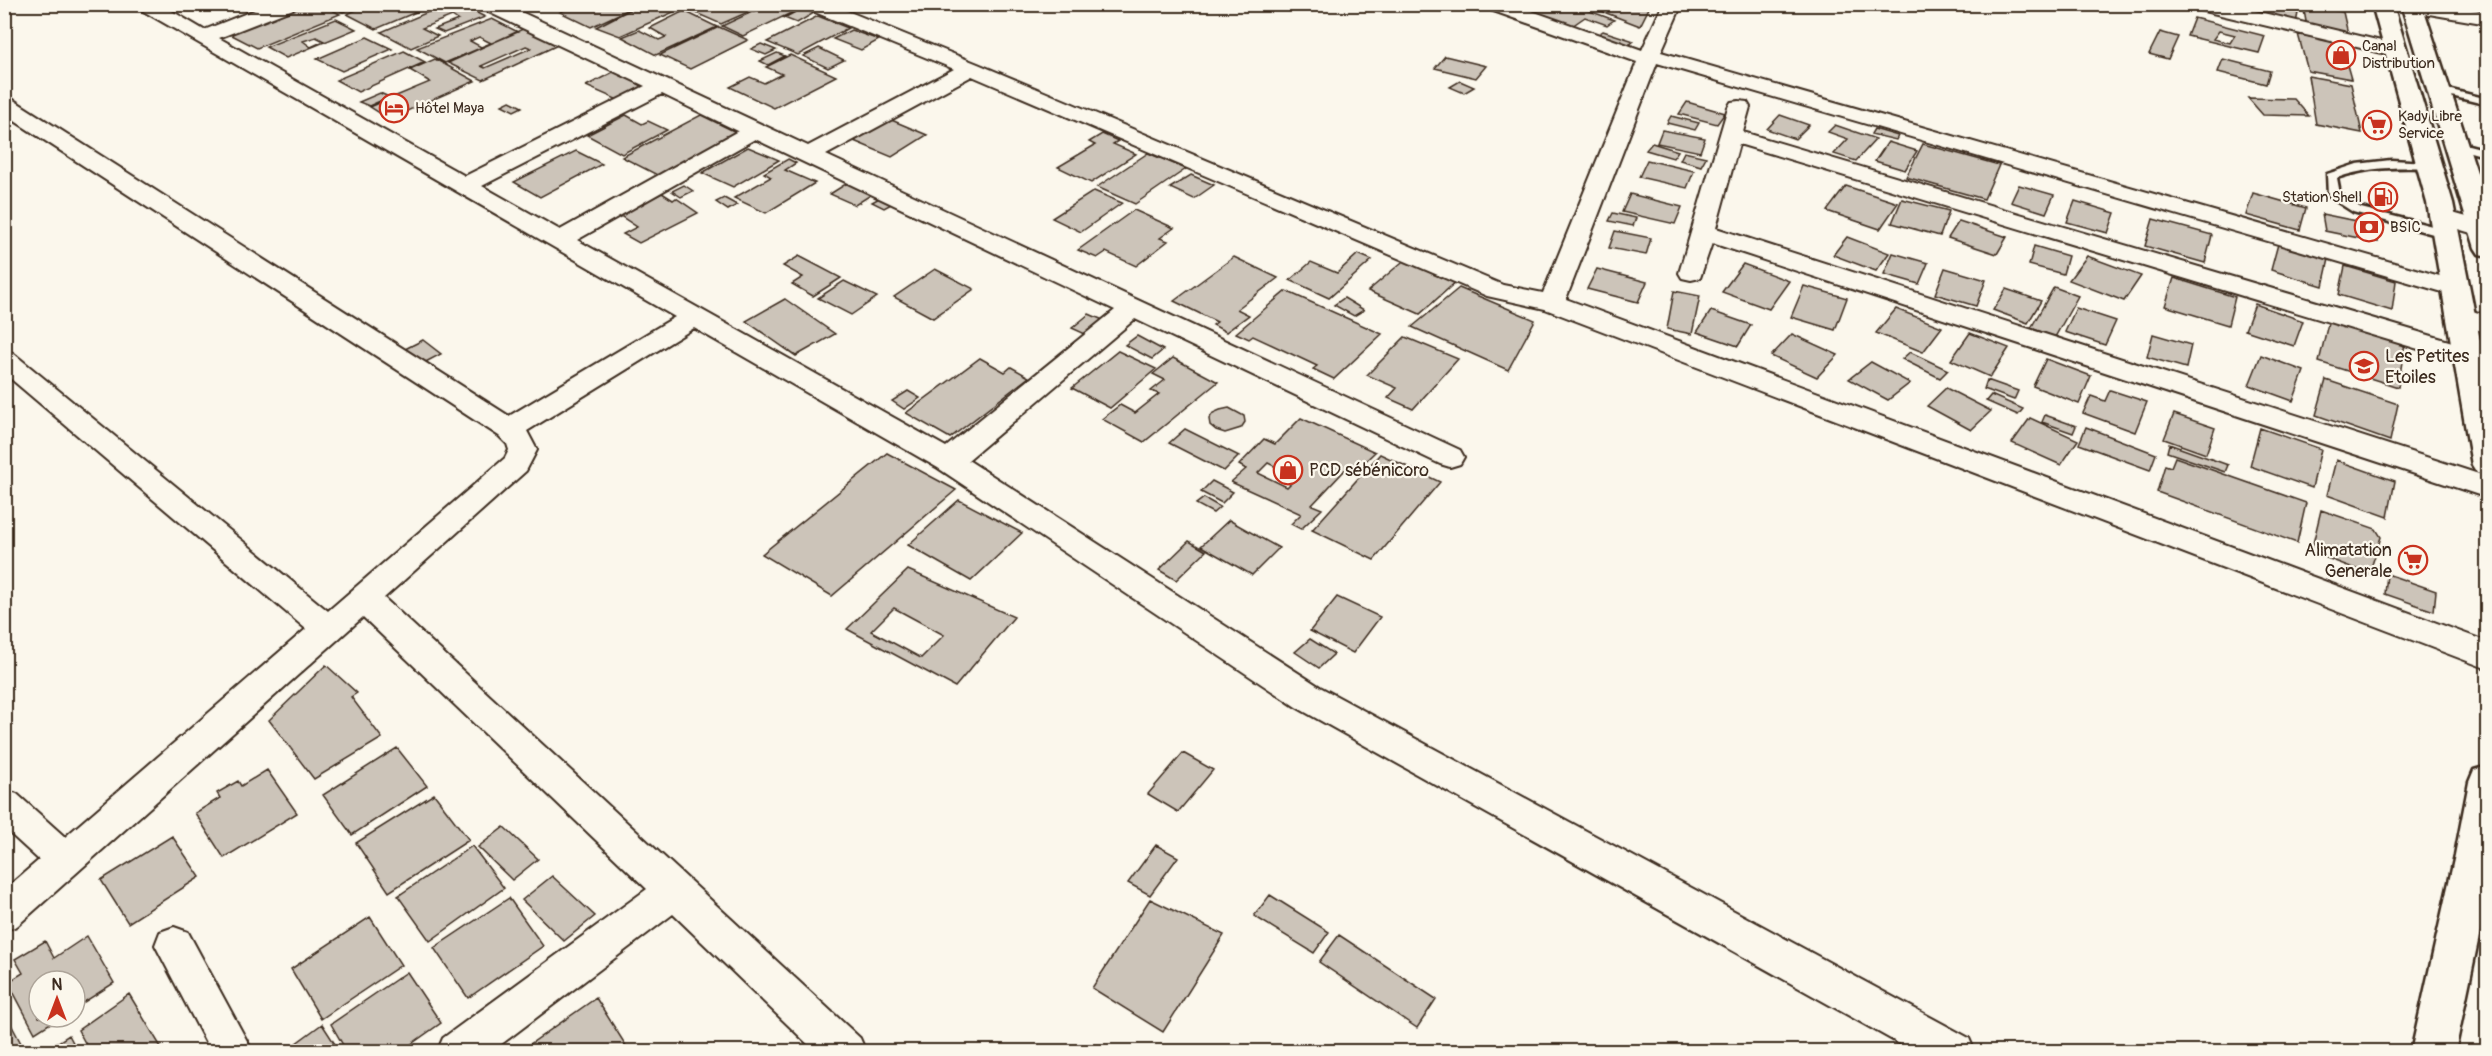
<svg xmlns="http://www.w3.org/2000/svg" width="2492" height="1056" font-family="Pangolin,sans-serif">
	<rect width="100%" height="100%" fill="#fbf7ec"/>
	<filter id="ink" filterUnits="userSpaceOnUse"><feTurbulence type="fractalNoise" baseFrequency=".0167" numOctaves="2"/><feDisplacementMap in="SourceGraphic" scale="12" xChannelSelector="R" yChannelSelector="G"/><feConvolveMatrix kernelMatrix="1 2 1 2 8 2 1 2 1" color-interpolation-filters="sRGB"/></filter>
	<g filter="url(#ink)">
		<path fill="#ccc4b9" stroke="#3b2a1e" stroke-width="1.5" fill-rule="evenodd" d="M299 4H320L340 14 257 48 228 33Z
			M328 4H361L343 12Z
			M370 4H435L376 29 347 14Z
			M447 4H461L479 11 477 13 485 17 444 33 435 29 458 20 452 16 422 28 438 36 411 48 381 32Z
			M578 4H640L591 27 560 12Z
			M641 4H663L678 10 620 36 596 27Z
			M700 4H748L757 8 721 24 689 10Z
			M769 4H779L795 11 743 36 722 26Z
			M1513 4H1571L1614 20 1607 25 1585 17 1572 26Z
			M1583 4H1651L1640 26Z
			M2236 4H2262L2298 13 2296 23 2235 8Z
			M2335 4 2337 10 2304 4Z
			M2303 5 2343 12 2348 34 2307 27Z
			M801 9 814 13 797 23 784 18Z
			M684 11 717 27 656 55 622 37 639 30 659 40 666 37 650 28Z
			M818 16 848 28 798 55 767 42Z
			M2194 18 2265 36 2259 53 2187 36ZM2219 31 2235 35 2230 43 2213 39Z
			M336 19 356 29 286 58 266 47ZM316 37 324 41 311 47 303 41Z
			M492 19 518 32 445 63 417 48ZM479 37 491 43 481 47 470 41Z
			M719 27 748 40 690 69 660 55Z
			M525 28 560 44 483 80 448 63ZM526 46 531 48 485 68 481 66Z
			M851 30 879 40 861 50 833 39Z
			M1603 31 1634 41 1628 46 1597 35Z
			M2160 32 2178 37 2168 59 2149 54Z
			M2298 34 2341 44 2351 79 2308 71Z
			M367 37 392 49 342 71 317 59Z
			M761 44 776 50 766 55 751 49Z
			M819 48 844 60 828 68 803 56Z
			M404 51 425 62 358 92 336 80Z
			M777 53 785 56 768 65 760 61Z
			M790 55 836 76 774 108 730 87 750 77 764 83 782 74 766 67Z
			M1445 56 1486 66 1476 78 1435 68Z
			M435 59 475 81 389 119 370 107 430 82 410 70Z
			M2223 59 2270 71 2266 84 2218 72Z
			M617 70 649 83 618 100 586 86Z
			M2308 76 2351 84 2362 133 2316 124Z
			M1460 81 1474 87 1464 93 1450 87Z
			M380 93 389 97 369 106 359 102Z
			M2248 98 2294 99 2309 116 2263 115Z
			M510 101 522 107 514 111 502 105Z
			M1687 102 1725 113 1717 124 1679 114Z
			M626 115 642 124 648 121 667 130 622 154 587 135Z
			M701 115 742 135 663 178 622 157Z
			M1780 115 1809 125 1795 139 1767 129Z
			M1671 116 1699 123 1695 130 1667 123Z
			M889 119 927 135 892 157 854 141Z
			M1835 125 1876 139 1856 161 1834 154 1848 139 1828 132Z
			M1874 129 1898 136 1896 140 1871 134Z
			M1662 130 1705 138 1700 152 1657 143Z
			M1102 134 1118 141 1113 144 1136 154 1091 183 1058 167 1095 145 1089 142Z
			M1888 142 1917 151 1905 170 1875 161Z
			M1652 143 1678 151 1673 158 1646 150Z
			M1923 144 1999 165 1984 199 1906 177Z
			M748 147 779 160 733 187 702 173Z
			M576 151 602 164 540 197 514 182Z
			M1684 152 1706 157 1701 166 1680 160Z
			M1148 153 1186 169 1135 204 1097 187Z
			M788 159 796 163 785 170 815 183 766 213 734 198 771 177 764 173Z
			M1647 160 1694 171 1687 188 1639 177Z
			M1191 175 1214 185 1194 199 1170 188Z
			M852 180 877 191 855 205 830 194Z
			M684 185 693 191 681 197 672 191Z
			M2019 185 2054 195 2046 213 2011 202Z
			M1846 186 1898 203 1880 229 1827 211Z
			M1094 191 1122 203 1081 232 1052 218Z
			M662 193 673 200 676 198 698 213 639 243 623 234 637 227 619 215Z
			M2253 193 2306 208 2300 230 2246 215Z
			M1630 194 1682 207 1675 224 1622 212Z
			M883 196 895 202 884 208 872 202Z
			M724 198 737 205 728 210 716 202Z
			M1902 199 1949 211 1940 236 1892 223Z
			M2075 201 2115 213 2108 233 2067 222Z
			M1134 210 1174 228 1160 238 1168 241 1136 266 1106 252 1097 258 1078 250Z
			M1613 213 1636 218 1633 226 1609 221Z
			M2322 214 2375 225 2378 242 2325 231Z
			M2153 219 2212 235 2205 263 2145 246Z
			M1959 221 2007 237 1997 254 1948 238Z
			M1615 231 1651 238 1646 255 1609 248Z
			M1847 237 1889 253 1876 271 1833 255Z
			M2278 244 2329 259 2323 286 2271 270Z
			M2034 246 2068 256 2063 274 2029 265Z
			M1893 253 1928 263 1919 284 1884 274Z
			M1358 254 1372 260 1329 298 1290 280 1311 262 1337 273Z
			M799 256 841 278 813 296 792 284 803 277 783 266Z
			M2087 256 2141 276 2124 301 2069 280Z
			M1234 257 1278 278 1237 309 1249 315 1226 332 1213 325 1217 322 1174 301Z
			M1408 257 1459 279 1420 314 1368 291Z
			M1743 264 1789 281 1769 309 1722 292Z
			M2345 266 2396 281 2392 311 2339 295Z
			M1945 268 1986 280 1976 306 1935 294Z
			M935 269 974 289 933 318 894 297Z
			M1597 269 1647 282 1638 302 1587 289Z
			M2174 278 2235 297 2228 325 2165 306Z
			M844 281 877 297 851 315 818 298Z
			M1804 286 1847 298 1835 330 1791 317Z
			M2054 287 2078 296 2055 337 2031 328Z
			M1459 288 1535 320 1508 370 1412 327Z
			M2006 289 2041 301 2028 323 1993 310Z
			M1286 291 1382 334 1334 379 1313 369 1317 366 1253 336 1249 339 1236 333Z
			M1674 291 1700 296 1692 334 1667 329Z
			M1344 298 1364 310 1354 316 1334 305Z
			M785 299 835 334 796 356 746 321Z
			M2255 304 2303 321 2294 346 2245 330Z
			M2076 308 2116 321 2105 345 2065 332Z
			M1896 309 1942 327 1923 352 1876 333Z
			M1711 311 1751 325 1738 346 1697 332Z
			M1089 314 1103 320 1085 334 1072 328Z
			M2329 319 2405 343 2398 387 2319 362Z
			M1970 333 2009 348 1990 377 1951 360Z
			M1792 334 1838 355 1817 377 1771 356Z
			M2153 334 2191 345 2186 368 2147 357Z
			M1137 336 1163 350 1152 359 1125 345Z
			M1405 337 1458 359 1413 409 1388 398 1397 388 1367 375Z
			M423 340 441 354 418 366 401 351Z
			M1118 351 1156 369 1110 408 1072 388Z
			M1910 352 1948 370 1940 378 1902 359Z
			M2261 355 2304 371 2293 401 2249 385Z
			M980 358 1005 372 1011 367 1029 377 950 438 906 413Z
			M1173 358 1218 382 1144 442 1102 419 1120 405 1135 413 1159 394 1151 391 1165 380 1153 374Z
			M2046 359 2091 376 2079 404 2033 386Z
			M1871 362 1910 383 1888 400 1849 379Z
			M1987 380 2018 391 2014 400 1984 389Z
			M2326 380 2398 404 2390 441 2316 415Z
			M1946 388 1991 411 1971 430 1927 406Z
			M2110 390 2147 402 2135 432 2083 413 2091 396 2105 401Z
			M908 391 920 398 904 409 892 401Z
			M1991 395 2023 409 2018 415 1986 401Z
			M1229 408 1244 416 1245 422 1241 428 1225 433 1216 430 1210 425 1209 419 1213 413 1220 410Z
			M2174 414 2215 428 2206 454 2164 439Z
			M2045 415 2076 426 2073 433 2042 422Z
			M1301 418 1375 452 1352 474 1345 470 1312 505 1322 509 1301 529 1291 524 1301 514 1231 482 1246 469 1239 465 1264 439 1275 444ZM1268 463 1297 477 1287 487 1258 473Z
			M2030 418 2078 440 2061 465 2012 443Z
			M2086 427 2156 454 2150 470 2079 444Z
			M2260 428 2321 449 2312 488 2250 466Z
			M1185 429 1239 456 1224 471 1169 443Z
			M2169 444 2228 465 2225 472 2167 452Z
			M887 453 956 490 832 596 762 554Z
			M1380 454 1440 482 1374 560 1312 530Z
			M2175 457 2306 503 2297 543 2157 492 2165 465 2171 467Z
			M2336 460 2395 481 2388 517 2327 495Z
			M1212 481 1233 492 1222 503 1201 492Z
			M1204 498 1220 507 1213 513 1196 504Z
			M959 500 1022 533 971 581 908 545Z
			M2321 510 2376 529 2381 537 2369 574 2311 552Z
			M1229 520 1279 548 1252 575 1201 546Z
			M1189 541 1206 551 1176 580 1159 570Z
			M908 570 1014 617 955 687 847 629ZM894 608 944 635 921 658 871 631Z
			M2387 574 2436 591 2434 611 2385 594Z
			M1337 597 1380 617 1353 653 1310 631Z
			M1310 639 1334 654 1319 668 1295 652Z
			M326 665 357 693 351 697 382 738 314 779 269 720Z
			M397 748 427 786 352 835 323 795Z
			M1183 753 1213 770 1178 812 1148 794Z
			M267 770 297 813 224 858 195 813 220 798 217 793 238 781 241 786Z
			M434 794 469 840 389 892 356 843Z
			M504 827 538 859 512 880 478 847Z
			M172 836 200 877 128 923 101 880Z
			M1156 845 1178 857 1150 895 1128 883Z
			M472 846 504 888 430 941 398 896Z
			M552 876 595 916 564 941 522 900Z
			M1270 895 1329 932 1314 953 1254 916Z
			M509 898 543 946 468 998 434 948Z
			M1150 899 1224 935 1163 1032 1092 988Z
			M370 917 401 965 321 1019 291 969Z
			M1339 935 1436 999 1417 1028 1319 962Z
			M87 936 114 983 75 1008V981H39V1017H60L35 1033 8 982 23 973 15 959 45 941 54 958Z
			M407 972 441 1023 400 1052H347L331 1024Z
			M129 994 164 1052H90L78 1030Z
			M596 998 630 1052H529L526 1047Z
			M4 1011 23 1047 16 1052H4Z
			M322 1024 335 1044 326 1052H284Z
			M69 1035 78 1052H43Z"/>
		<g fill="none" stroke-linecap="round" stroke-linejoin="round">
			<g stroke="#3b2a1e" stroke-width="5">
				<path id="lane" d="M2439 87 2488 99V105L2435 92V88Z
					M2457 142 2488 150V157L2453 147V143Z
					M2391 160 2429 162 2435 165 2429 168C2397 167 2368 167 2337 178L2340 194 2361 208 2448 230V236L2444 237 2353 212 2328 196 2327 174 2357 164Z"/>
			</g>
			<g stroke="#3b2a1e" stroke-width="4">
				<path id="street" d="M136 4H160L204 30 270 4H298L296 8 219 38 465 176 645 86 480 8 478 4H504L808 146 954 69 805 8 803 4H830L978 64 1503 285 1543 293 1637 62 1485 8 1483 4H1512L1642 50 1663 4H1682L1661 52 2464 283 2468 288 2464 293 2455 296 2446 293 1657 63 1566 299 2488 642V669L1545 309 1487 296 972 76 826 155 1460 450 1464 457 1460 464 1450 467 1440 464 1135 319 968 460 1320 687 1969 1038 1975 1052H1914L1296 707 938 468 694 328 527 431 537 450 526 471 384 598 860 1038 866 1052H816L673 914 491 1052H437L443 1038 647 889 363 617 17 926 4 931V890L39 860 4 828V790L17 794 65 837 306 629 4 373V351L13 353 328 611 505 458 509 450 507 444 499 436 4 114V98L12 99 509 416 675 317 138 8ZM662 94 738 131 560 230 482 186ZM755 139 1115 310 946 447 577 240Z
					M2189 4H2225L2402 46 2405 50 2402 54 2395 56 2191 8Z
					M2396 4H2442L2488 12V24L2405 10 2398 8Z
					M1739 101 1747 102 1750 107 1743 132 2476 349 2480 355 2476 361 2467 364 2458 361 1739 144 1716 228 2488 477V498L1712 243 1700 278 1691 280 1682 278 1679 273 1728 107 1731 102Z
					M2442 210 2488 223V238L2434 222 2430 217 2434 212Z
					M2460 307 2488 316V333L2451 321 2447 315 2451 309Z
					M174 927 188 932 253 1052H211L155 945 160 932Z"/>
			</g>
			<g stroke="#3b2a1e" stroke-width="5">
				<path id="highway" d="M2372 4H2393L2453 203 2488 381V476L2477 473 2472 465 2427 203Z
					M2401 4H2422L2488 206V256L2479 254 2475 248Z
					M2488 766V893L2455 1052H2411L2455 855 2469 782 2474 770Z"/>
			</g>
			<use href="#lane" fill="#fbf7ec" fill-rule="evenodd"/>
			<use href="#street" fill="#fbf7ec" fill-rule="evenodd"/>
			<use href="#highway" fill="#fbf7ec" fill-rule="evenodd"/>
		</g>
	</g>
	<defs>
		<g id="shop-ring" transform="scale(1.5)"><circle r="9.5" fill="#fbf7ec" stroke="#c8321e" stroke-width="1.5"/><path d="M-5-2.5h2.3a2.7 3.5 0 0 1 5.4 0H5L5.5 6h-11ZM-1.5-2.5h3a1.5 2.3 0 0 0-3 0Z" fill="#c8321e"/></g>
		<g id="hotel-ring" transform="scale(1.5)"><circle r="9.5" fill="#fbf7ec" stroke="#c8321e" stroke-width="1.5"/><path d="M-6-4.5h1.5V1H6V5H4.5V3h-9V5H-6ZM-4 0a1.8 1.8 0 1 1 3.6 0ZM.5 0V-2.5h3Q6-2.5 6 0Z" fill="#c8321e"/></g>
		<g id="supermarket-ring" transform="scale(1.5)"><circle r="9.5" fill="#fbf7ec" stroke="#c8321e" stroke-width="1.5"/><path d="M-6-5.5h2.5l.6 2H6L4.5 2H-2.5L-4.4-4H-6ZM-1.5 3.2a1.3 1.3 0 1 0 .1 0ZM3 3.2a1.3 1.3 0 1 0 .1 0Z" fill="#c8321e"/></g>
		<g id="fuel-ring" transform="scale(1.5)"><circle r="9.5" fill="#fbf7ec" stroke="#c8321e" stroke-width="1.5"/><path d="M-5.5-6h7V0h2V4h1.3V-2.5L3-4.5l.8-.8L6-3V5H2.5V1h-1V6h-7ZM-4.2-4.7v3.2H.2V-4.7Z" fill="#c8321e"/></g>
		<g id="bank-ring" transform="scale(1.5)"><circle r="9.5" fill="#fbf7ec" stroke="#c8321e" stroke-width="1.5"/><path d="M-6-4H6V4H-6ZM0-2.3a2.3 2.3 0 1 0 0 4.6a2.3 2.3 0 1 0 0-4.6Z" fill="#c8321e"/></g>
		<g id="school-ring" transform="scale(1.5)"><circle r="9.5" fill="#fbf7ec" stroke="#c8321e" stroke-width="1.5"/><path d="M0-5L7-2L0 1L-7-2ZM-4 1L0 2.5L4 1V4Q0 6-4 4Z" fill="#c8321e"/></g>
	</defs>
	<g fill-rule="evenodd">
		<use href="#shop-ring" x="2341" y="55"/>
		<use href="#hotel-ring" x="394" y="108"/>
		<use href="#supermarket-ring" x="2377" y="125"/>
		<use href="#fuel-ring" x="2383" y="197"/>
		<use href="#bank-ring" x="2369" y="227"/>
		<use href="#school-ring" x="2364" y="366"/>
		<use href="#shop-ring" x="1288" y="470"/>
		<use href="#supermarket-ring" x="2413" y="560"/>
	</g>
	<g text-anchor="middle" stroke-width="4.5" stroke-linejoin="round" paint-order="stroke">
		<g font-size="15" fill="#3b2a1e" stroke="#fbf7ec" text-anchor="start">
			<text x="2362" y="51">Canal<tspan x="2362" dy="17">Distribution</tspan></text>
			<text x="415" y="113">Hôtel Maya</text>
			<text x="2398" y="121">Kady Libre<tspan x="2398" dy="17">Service</tspan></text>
			<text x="2362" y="202" text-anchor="end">Station Shell</text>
			<text x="2390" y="232">BSIC</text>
		</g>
		<g font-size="18" fill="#3b2a1e" stroke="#fbf7ec" text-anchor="start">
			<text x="2385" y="362">Les Petites<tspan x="2385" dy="21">Etoiles</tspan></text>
			<text x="1309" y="476">PCD sébénicoro</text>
			<text x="2392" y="556" text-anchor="end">Alimatation<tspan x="2392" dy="21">Generale</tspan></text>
		</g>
	</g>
	<rect width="2492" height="1056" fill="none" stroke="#fbf7ec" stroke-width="24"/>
	<rect x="12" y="12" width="2468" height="1032" fill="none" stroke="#3b2a1e" stroke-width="2" filter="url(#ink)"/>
	<g transform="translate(57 999)"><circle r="28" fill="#fbf7ec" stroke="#aea59a" stroke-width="1.5"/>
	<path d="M0-4.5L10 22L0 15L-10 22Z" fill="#c8321e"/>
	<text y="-9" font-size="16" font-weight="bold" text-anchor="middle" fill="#3b2a1e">N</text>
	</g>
</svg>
